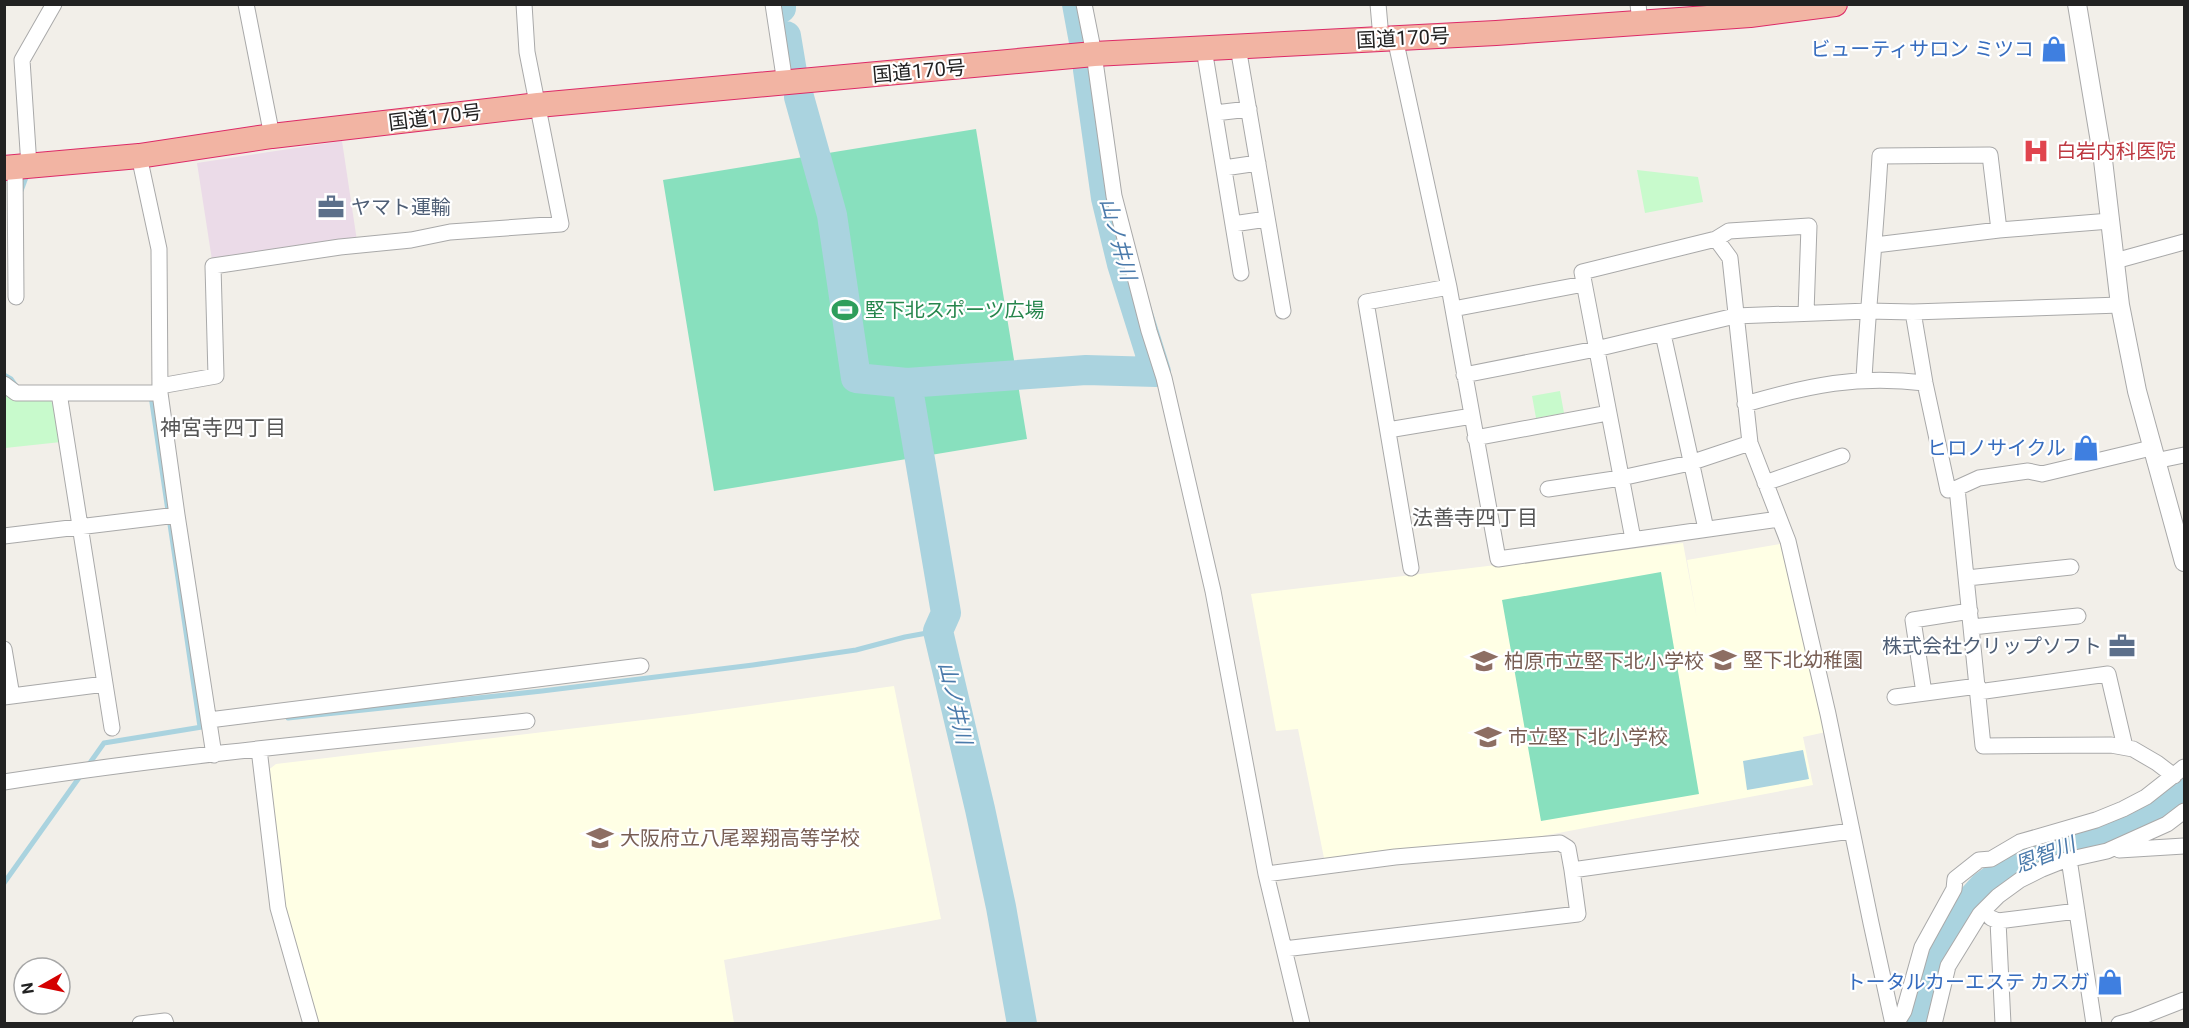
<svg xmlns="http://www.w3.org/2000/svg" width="2189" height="1028" font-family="Roboto,'Noto Sans JP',sans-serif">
	<rect width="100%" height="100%" fill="#f2efe9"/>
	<path fill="#ebdbe8" d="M342 141 357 241 212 260 197 163Z"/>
	<path fill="#ffffe5" d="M1683 543 1697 619 1687 560 1780 544 1826 732 1803 737 1813 785 1537 837 1324 858 1298 729 1276 731 1251 594Z
		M894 686 941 919 724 960 734 1023H318L285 905 267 771 276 764 685 715Z"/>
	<path fill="#c8facc" d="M1637 170 1698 177 1703 202 1645 213Z
		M1560 391 1564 413 1536 418 1532 396Z
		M4 392 48 396 56 410 61 442 5 448Z"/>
	<path fill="#88e0be" d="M976 129 1027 439 714 491 663 180Z
		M1661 572 1699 794 1541 821 1502 600Z"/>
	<path fill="#aad3df" d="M1803 750 1809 779 1747 790 1743 761Z"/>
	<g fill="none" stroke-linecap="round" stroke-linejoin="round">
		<path stroke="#aad3df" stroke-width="5" d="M21 191 28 172
			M4 375 11 379 16 386
			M151 396 200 727
			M288 718 542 691 753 665 856 650 905 637 938 631
			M87 767 104 743 208 726
			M4 883 81 775"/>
		<path stroke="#aad3df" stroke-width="30" d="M781 4V8
			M1077 4 1084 42
			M786 36 792 72
			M799 97 832 215 856 378 907 383 1086 370 1156 372 1122 264 1106 198 1088 70
			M907 383 946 613 938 631 980 809 1001 907 1022 1024
			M1914 1024 1923 1009 1933 963 1953 920 1983 887 2015 864 2143 820 2184 792"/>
		<g stroke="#a9a9a9" stroke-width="17">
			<path id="minor" d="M246 4 272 136
				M773 4 785 83
				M1084 4 1094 54 1114 196 1149 331 1164 378 1213 591 1266 874 1302 1024
				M1378 4 1381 38
				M1638 4 1640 23
				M1395 38 1449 287
				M1238 47 1283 311
				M1204 49 1241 273
				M1215 113 1249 109
				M139 156 159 249 160 393 177 515 214 755
				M29 166 22 60 54 4
				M15 167 16 297
				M1224 168 1258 163
				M1233 224 1267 219
				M1716 239 1729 231 1809 226 1806 313
				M1875 245 1999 230 2110 221
				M2115 261 2184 242
				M1453 309 1584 284
				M1913 312 1925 383 1948 490 1957 488 1983 746 2111 745 2133 749 2157 763 2174 776
				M1663 334 1706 529
				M1464 375 1596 349 1735 316 1868 311 1913 312 2120 305
				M1864 379C1868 305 1876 231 1880 156L1990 155 1999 230
				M4 384 16 393H160
				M160 386 216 376 213 266 340 247 411 240 450 232 561 224 527 52 524 4
				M59 393 112 728
				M1745 404C1810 385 1857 375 1925 383
				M1388 430 1472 416
				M1475 438 1608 413
				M2155 461 2184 455
				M1765 483 1842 456
				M1957 488 1979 478 2028 471 2042 474 2151 448
				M1548 489 1621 478 1690 463 1750 443
				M4 536 177 515
				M1633 539 1582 272 1716 239 1730 258 1750 443 1788 541 1828 714 1871 923 1893 1024
				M1411 568 1366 302 1449 287 1498 559 1779 519
				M1967 578 2071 567
				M1972 627 2078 616
				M4 649 12 696
				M1978 692 2108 674 2125 747
				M1924 693 1913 620 1970 611
				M4 697 105 684
				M1895 697 1978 686
				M209 720 641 666
				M259 749 278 908 311 1024
				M4 782C178 755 353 739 527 721
				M2119 850 2184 846
				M2069 859 2094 1024
				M1266 874 1395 857 1560 843 1568 848 1572 870 1851 831
				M1991 918 1998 921 2077 911
				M1998 921 2003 1024
				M1284 949 1578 914 1572 870
				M140 1024 165 1021 166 1024
				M1896 1024 1904 1011 1922 947 1954 889 1955 879 1979 860 1991 859 2020 842 2096 820 2123 809 2146 797 2184 767
				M1934 1024 1948 966 1980 914 1998 896 2020 880 2042 869 2062 861 2107 851 2167 824 2184 811
				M2119 1024 2133 1020 2184 1000"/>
		</g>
		<g stroke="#a9a9a9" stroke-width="20">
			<path id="tertiary" d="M2077 4 2103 160 2120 305 2137 391 2184 562"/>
		</g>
		<g stroke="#dc2a67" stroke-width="26">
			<path id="trunk" d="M4 168 139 156 272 136 538 105 1094 54 1496 33 1750 15 1835 4"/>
		</g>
		<use href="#minor" stroke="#fff" stroke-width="15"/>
		<use href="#tertiary" stroke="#fff" stroke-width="18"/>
		<use href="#trunk" stroke="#f2b4a3" stroke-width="24"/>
	</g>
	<defs>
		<g id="shop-bare" transform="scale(2.07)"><path d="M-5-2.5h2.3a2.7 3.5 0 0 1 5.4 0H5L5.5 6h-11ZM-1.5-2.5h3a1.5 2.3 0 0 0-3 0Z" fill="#3f7fe0" stroke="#fff" stroke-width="2.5" paint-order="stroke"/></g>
		<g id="hospital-bare" transform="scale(2.07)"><path d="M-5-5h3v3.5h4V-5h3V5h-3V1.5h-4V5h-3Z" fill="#e0444e" stroke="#fff" stroke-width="2.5" paint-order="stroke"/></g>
		<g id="office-bare" transform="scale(2.07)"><path d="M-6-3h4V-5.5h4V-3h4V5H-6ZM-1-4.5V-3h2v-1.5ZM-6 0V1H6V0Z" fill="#5c6f8a" stroke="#fff" stroke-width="2.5" paint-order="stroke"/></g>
		<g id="stadium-bare" transform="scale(2.07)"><path d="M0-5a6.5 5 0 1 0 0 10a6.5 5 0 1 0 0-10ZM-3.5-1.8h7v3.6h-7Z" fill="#2e9e5b" stroke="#fff" stroke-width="2.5" paint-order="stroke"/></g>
		<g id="school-bare" transform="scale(2.07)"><path d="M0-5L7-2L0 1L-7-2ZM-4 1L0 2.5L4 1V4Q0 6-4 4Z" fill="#8d6e63" stroke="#fff" stroke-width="2.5" paint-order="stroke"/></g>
	</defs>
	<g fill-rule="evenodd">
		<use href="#shop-bare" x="2054" y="49"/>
		<use href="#hospital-bare" x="2036" y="151"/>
		<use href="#office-bare" x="331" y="207"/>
		<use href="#stadium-bare" x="845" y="310"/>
		<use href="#shop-bare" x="2086" y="448"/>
		<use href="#office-bare" x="2122" y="646"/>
		<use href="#school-bare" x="1723" y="660"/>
		<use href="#school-bare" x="1484" y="661"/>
		<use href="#school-bare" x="1488" y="737"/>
		<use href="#school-bare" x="600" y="838"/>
		<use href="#shop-bare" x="2110" y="982"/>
	</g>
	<g text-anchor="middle" stroke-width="4.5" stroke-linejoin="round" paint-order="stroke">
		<g font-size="20" fill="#222" stroke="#fff">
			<text transform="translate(1403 38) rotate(-3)" y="7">国道170号</text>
			<text transform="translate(919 71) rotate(-5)" y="7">国道170号</text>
			<text transform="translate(435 117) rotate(-7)" y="7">国道170号</text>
		</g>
		<g font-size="20" fill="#366cbe" stroke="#fff" text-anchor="end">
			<text x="2034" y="56">ビューティサロン ミツコ</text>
			<text x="2066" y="455">ヒロノサイクル</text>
			<text x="2090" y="989">トータルカーエステ カスガ</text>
		</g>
		<g font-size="20" fill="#be3a42" stroke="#fff" text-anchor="start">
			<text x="2056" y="158">白岩内科医院</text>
		</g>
		<g font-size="20" fill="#4e5e75" stroke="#fff" text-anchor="start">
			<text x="351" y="214">ヤマト運輸</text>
			<text x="2102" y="653" text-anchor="end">株式会社クリップソフト</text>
		</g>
		<g font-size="20" fill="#27864d" stroke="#fff" text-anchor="start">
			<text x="865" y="317">堅下北スポーツ広場</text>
		</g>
		<g font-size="20" fill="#785e54" stroke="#fff" text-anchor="start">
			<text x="1743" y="667">堅下北幼稚園</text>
			<text x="1504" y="668">柏原市立堅下北小学校</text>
			<text x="1508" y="744">市立堅下北小学校</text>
			<text x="620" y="845">大阪府立八尾翠翔高等学校</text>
		</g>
		<g font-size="21" font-style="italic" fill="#4a7aab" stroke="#fff">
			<text transform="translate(1118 239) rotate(75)" y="7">山ノ井川</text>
			<text transform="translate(955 703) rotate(77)" y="7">山ノ井川</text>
			<text transform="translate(2045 855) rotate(-21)" y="7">恩智川</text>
		</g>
		<g font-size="21" fill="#555" stroke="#fff">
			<text x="223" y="435">神宮寺四丁目</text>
			<text x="1475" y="525">法善寺四丁目</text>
		</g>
	</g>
	<rect width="2189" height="1028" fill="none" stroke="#222222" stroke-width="12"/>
	<g transform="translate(42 986) rotate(261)"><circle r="28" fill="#ffffff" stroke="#a7a7a7" stroke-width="1.5"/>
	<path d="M0-4.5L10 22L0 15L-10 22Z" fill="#d40000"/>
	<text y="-9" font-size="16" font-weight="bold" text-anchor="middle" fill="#222222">N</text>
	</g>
</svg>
